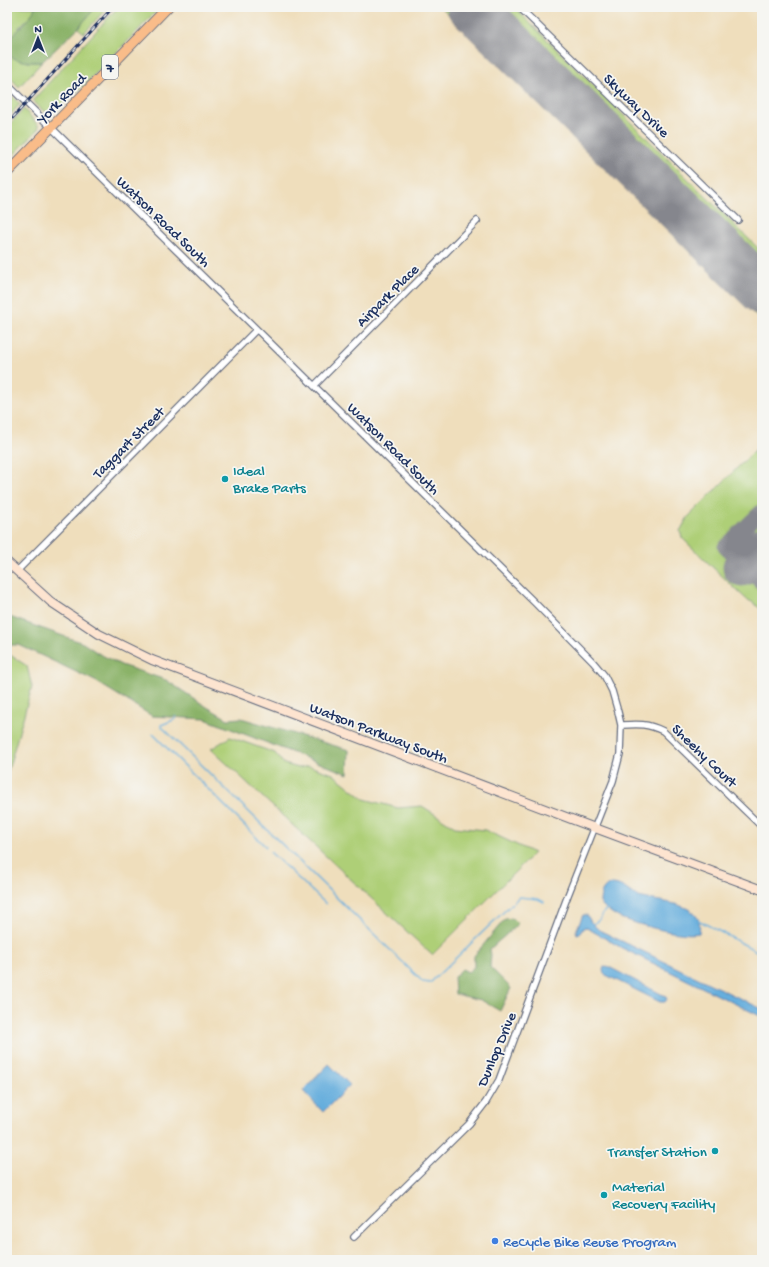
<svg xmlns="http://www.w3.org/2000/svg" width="769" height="1267" font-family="'Gochi Hand',sans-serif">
	<rect width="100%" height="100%" fill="#f6f6f2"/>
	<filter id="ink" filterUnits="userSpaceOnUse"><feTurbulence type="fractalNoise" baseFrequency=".025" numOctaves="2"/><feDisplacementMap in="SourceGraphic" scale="8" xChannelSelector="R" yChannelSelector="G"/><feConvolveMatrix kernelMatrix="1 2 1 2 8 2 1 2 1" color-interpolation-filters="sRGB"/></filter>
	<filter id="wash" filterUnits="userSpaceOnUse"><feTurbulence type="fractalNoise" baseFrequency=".012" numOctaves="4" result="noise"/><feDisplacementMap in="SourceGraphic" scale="16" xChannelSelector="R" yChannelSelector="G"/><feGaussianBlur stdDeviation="0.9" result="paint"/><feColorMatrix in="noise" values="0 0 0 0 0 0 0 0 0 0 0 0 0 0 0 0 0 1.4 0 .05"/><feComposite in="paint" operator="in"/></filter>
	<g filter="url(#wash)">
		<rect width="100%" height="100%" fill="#efdebc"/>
		<path fill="#aecf77" stroke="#647f6a" d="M7 7H35L34 13 18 28 27 62H42L19 87 7 74Z
			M96 7H108L84 33 78 28Z
			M118 7H161C147 20 60 114 50 113 43 113 37 105 33 100Z
			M441 7H514L762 252V322Z
			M7 91 20 104 7 119Z
			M24 109 38 125 39 128 7 162V127Z
			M762 443V610L752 602 746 599 682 538 680 531 688 517Z
			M7 653 27 666 32 687 7 774Z
			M230 737 275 753 284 764 299 768 309 766 333 774 364 799 398 808 422 806 455 827 485 830 534 853 432 955 211 749Z"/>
		<path fill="#8ab268" stroke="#527063" d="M35 7H96L78 28 42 62C30 62 20 62 9 56L7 44C14 30 32 20 35 7Z
			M7 616 83 643 98 653 121 665 166 680 207 707 228 719 241 718 349 750 348 774 205 719 152 716 95 681 19 645H7Z
			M512 918 518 924 490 949 491 955 490 967 511 988 500 1011 481 1000 455 994 454 977 462 969 468 972 474 967V956L505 919Z"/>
		<path fill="#66aedd" stroke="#406e9e" d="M612 884C623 884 629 893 639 897 659 903 706 901 699 933 680 937 641 925 623 919 614 916 606 909 600 903 600 894 603 886 612 884Z
			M583 915H587L591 922 599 930 762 1009V1017L622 948 587 928 584 927 580 933 577 934 576 931Z
			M607 966 665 996 667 999 665 1002H660L604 974 603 970 604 967Z
			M329 1064 350 1085 323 1112 303 1091Z"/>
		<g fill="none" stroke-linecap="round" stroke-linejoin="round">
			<path stroke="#66aedd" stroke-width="1.5" d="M176 716V719L161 725V726L423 982 430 983 519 897 538 899 544 902
				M153 734 266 847
				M270 852 326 904
				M698 920 762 954
				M593 924 599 920 606 909"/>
			<path stroke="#85868d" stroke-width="15" d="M496 7 762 267
				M653 190 668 175
				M762 511 725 547 762 583"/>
			<path stroke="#85868d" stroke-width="39" d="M466 7 762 296
				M742 567 762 547"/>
		</g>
	</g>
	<g filter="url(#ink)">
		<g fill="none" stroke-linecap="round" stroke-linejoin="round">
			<g stroke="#656c7f" stroke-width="8">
				<path id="minor" d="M519 7 738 220
					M7 84 535 603 593 662 604 675 612 691 618 712 621 725 620 754 613 781 568 895 499 1080 486 1102 469 1124 354 1237
					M314 386 477 221
					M17 571 256 330
					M621 725C637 724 647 723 663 731L762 827"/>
			</g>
			<g stroke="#656c7f" stroke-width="10">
				<path id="secondary" d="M7 562 51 602 99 634 152 660 595 828 762 890"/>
			</g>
			<g stroke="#656c7f" stroke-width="11">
				<path id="primary" d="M7 173 168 7"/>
			</g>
			<use href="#minor" stroke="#fff" stroke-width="5.5"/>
			<use href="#secondary" stroke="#fde4d0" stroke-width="8"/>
			<use href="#primary" stroke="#f9bc89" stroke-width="9"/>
			<g stroke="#1b2f5e" stroke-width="3">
				<path id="rail" d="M7 124 113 7"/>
			</g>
			<use href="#rail" stroke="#f6f6f2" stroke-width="1.5" stroke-dasharray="4.5" stroke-linecap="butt"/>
		</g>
	</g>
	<g fill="#0f9aa8" stroke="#f6f6f2" stroke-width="1.5">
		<circle cx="225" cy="479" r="4"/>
		<circle cx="715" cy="1151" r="4"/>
		<circle cx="604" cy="1195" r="4"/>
	</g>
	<circle fill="#3f7fe0" stroke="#f6f6f2" stroke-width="1.5" cx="495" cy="1241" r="4"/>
	<g text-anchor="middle" stroke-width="3.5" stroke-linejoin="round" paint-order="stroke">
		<rect fill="#f6f6f2" stroke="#5d6b8a" stroke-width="1" x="102" y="55" width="16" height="24" rx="3"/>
		<g font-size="14" font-weight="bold" fill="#1b2f5e">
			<text x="110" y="72">7</text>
		</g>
		<g font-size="15" fill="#1b2f5e" stroke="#f6f6f2">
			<text transform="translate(61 98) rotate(-46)" y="5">York Road</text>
			<text transform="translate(637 105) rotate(44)" y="5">Skyway Drive</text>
			<text transform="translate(164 221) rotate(44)" y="5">Watson Road South</text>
			<text transform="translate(387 295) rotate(-45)" y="5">Airpark Place</text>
			<text transform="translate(128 442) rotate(-45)" y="5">Taggart Street</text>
			<text transform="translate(394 448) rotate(45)" y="5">Watson Road South</text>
			<text transform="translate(379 732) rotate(21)" y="5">Watson Parkway South</text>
			<text transform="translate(705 755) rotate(44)" y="5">Sheehy Court</text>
			<text transform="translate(496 1049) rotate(-67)" y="5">Dunlop Drive</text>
		</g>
		<g font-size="15" fill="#0d838f" stroke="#f6f6f2" text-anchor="start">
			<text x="233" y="475">Ideal<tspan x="233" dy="17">Brake Parts</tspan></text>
			<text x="707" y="1156" text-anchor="end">Transfer Station</text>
			<text x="612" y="1191">Material<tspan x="612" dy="17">Recovery Facility</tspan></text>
		</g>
		<g font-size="15" fill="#366cbe" stroke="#f6f6f2" text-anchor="start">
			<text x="503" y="1246">ReCycle Bike Reuse Program</text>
		</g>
	</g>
	<rect width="769" height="1267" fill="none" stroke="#f6f6f2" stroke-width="24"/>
	<g transform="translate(38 38)" stroke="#f6f6f2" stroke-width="3" paint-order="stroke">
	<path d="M0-3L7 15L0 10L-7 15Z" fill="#1b2f5e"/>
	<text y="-6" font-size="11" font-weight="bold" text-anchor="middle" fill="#1b2f5e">N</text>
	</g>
</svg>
